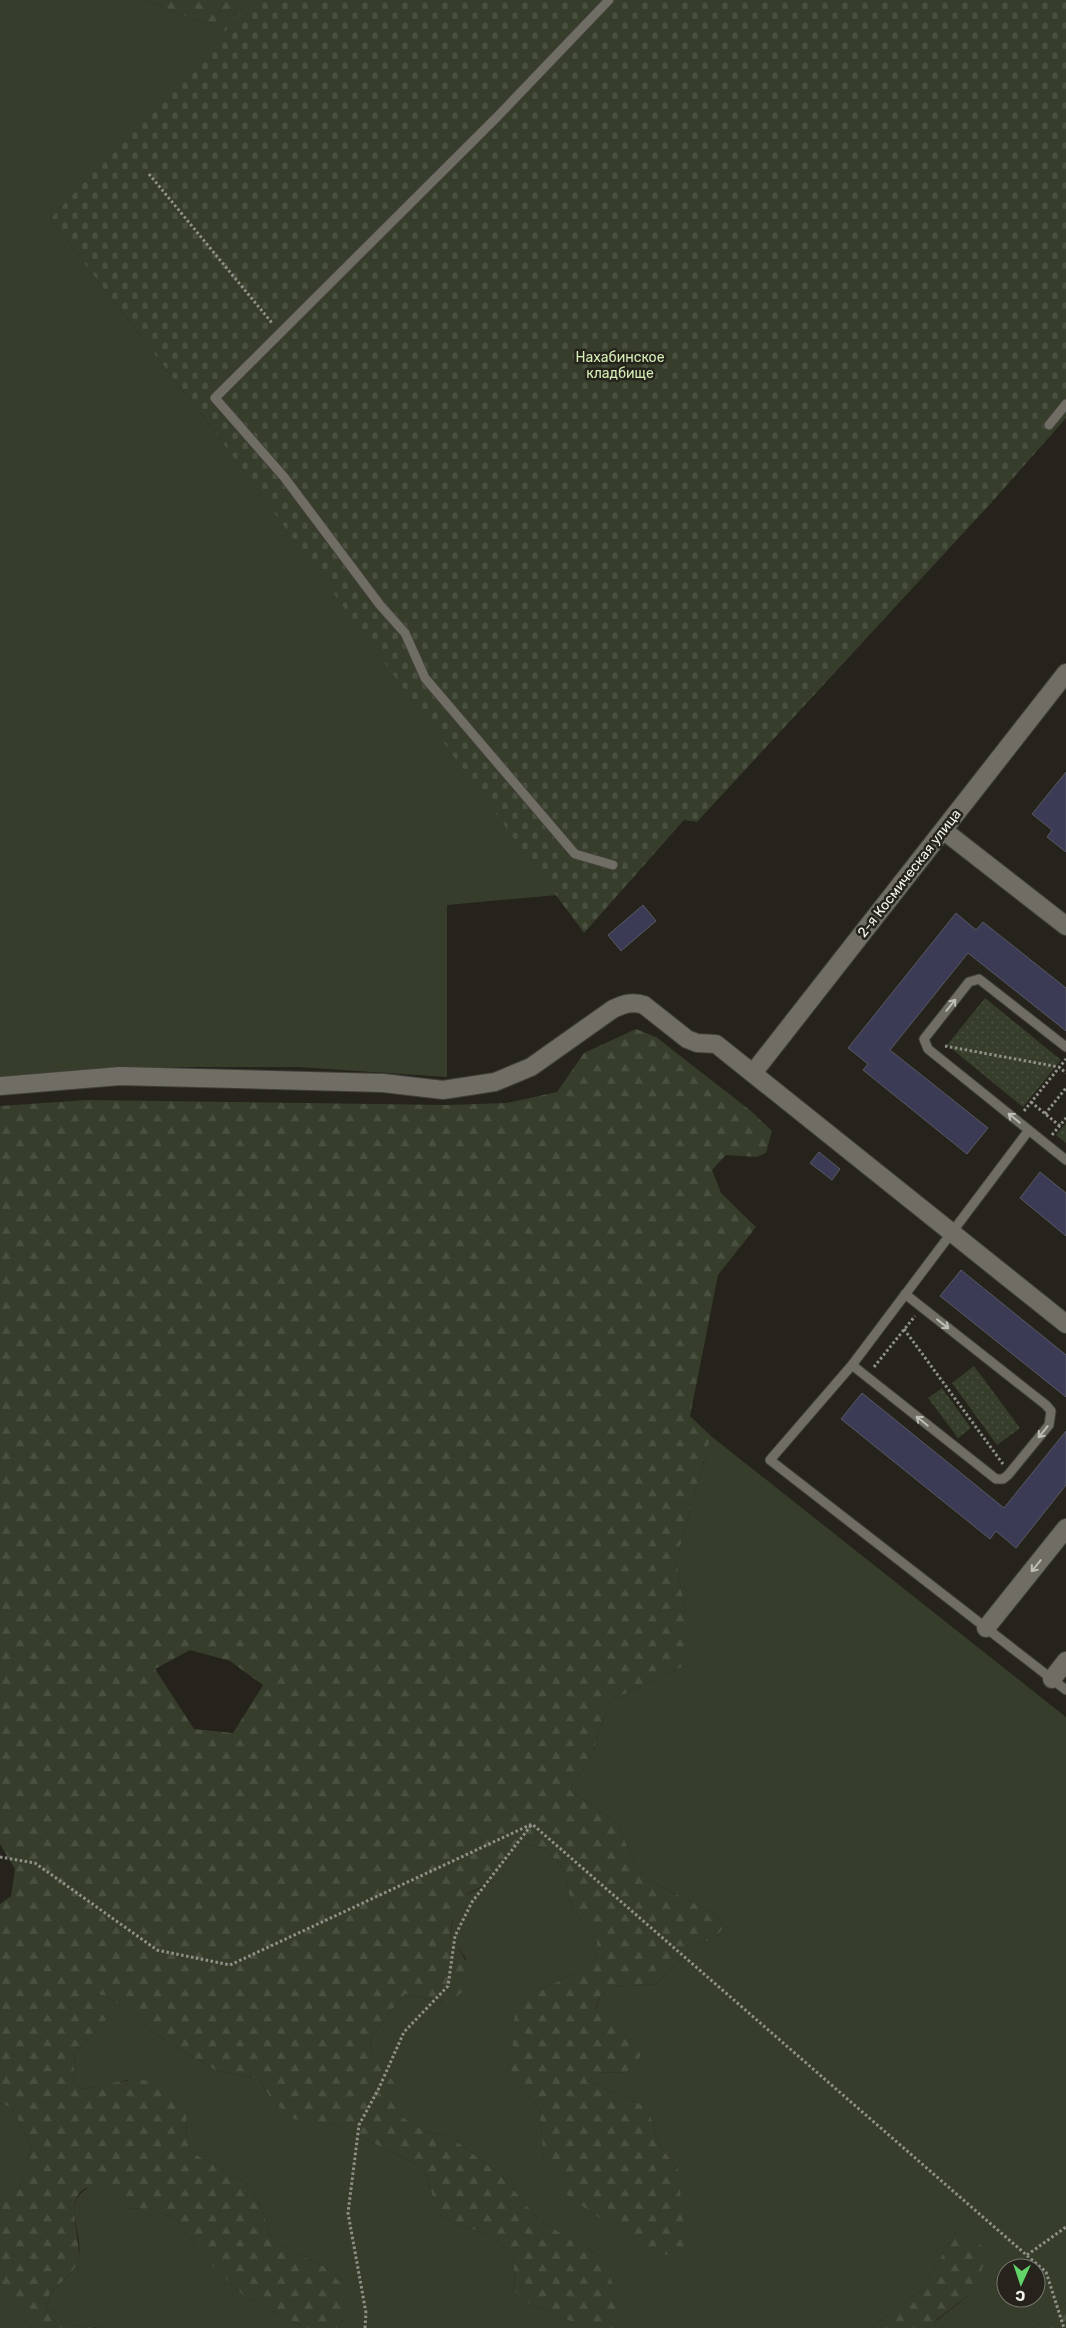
<svg xmlns="http://www.w3.org/2000/svg" width="1066" height="2328" font-family="Rubik,sans-serif">
	<defs>
		<pattern id="forest-firs" width="22" height="20" patternUnits="userSpaceOnUse" patternTransform="scale(1.25)"><rect width="22" height="20" fill="#363d2b"/><path d="M5 1l3.5 6h-7zM16 11l3.5 6h-7z" fill="#4a5040"/></pattern>
		<pattern id="cemetery-stones" width="16" height="16" patternUnits="userSpaceOnUse" patternTransform="scale(1.25)"><rect width="16" height="16" fill="#363d2b"/><path d="M2 7V4a2 2 0 0 1 4 0v3zM10 15v-3a2 2 0 0 1 4 0v3z" fill="#4a5040"/></pattern>
		<pattern id="park-dots" width="8" height="8" patternUnits="userSpaceOnUse" patternTransform="scale(1.25)"><rect width="8" height="8" fill="#363d2b"/><path d="M2 2h.1M6 6h.1" fill="none" stroke="#4a5040" stroke-width="1.8" stroke-linecap="round"/></pattern>
	</defs>
	<rect width="100%" height="100%" fill="#25231b"/>
	<path fill="#363d2b" fill-rule="evenodd" d="M0 0H144L226 32 50 219 208 423 558 895 447 905V1077L297 1067H114L0 1077Z
		M711 1436 1066 1717V2303L1033 2328H935L936 2321 972 2293 956 2232 922 2289 871 2328H615L620 2322 602 2257 539 2220 501 2175 452 2138 423 2130 396 2113V2085L370 2051 371 2037 405 1994 448 2003 466 1959 450 1936 455 1908 462 1897 500 1878 516 1842 543 1848 564 1869 572 1908 597 1939V1953L590 1966 538 1991 511 2076 539 2107 544 2159 563 2179 678 2169 660 2146 651 2118 641 2104 588 2081 598 2073 626 2072 642 2048 595 2010 601 1994 613 1987 656 1984 699 1943 712 1940 722 1930 719 1916 649 1880 637 1869 617 1823 570 1790 592 1754 610 1701 686 1665V1613L676 1561ZM1006 2268H1036V2298H1006Z
		M94 1994 107 1996 160 2037 215 2070 259 2079 273 2102 294 2118 334 2124 416 2164 427 2176 437 2213 462 2226 488 2234 509 2251 514 2263 515 2291 523 2301 587 2328H337L345 2318 325 2267 279 2245 269 2235 262 2207 245 2182 191 2152 186 2139 187 2111 127 2080 84 2089 73 2082 75 2053 106 2020Z
		M0 2103 12 2108 32 2147 20 2186 0 2202Z
		M95 2185 108 2189 125 2208 152 2209 177 2219 200 2254 244 2296 305 2328H101L73 2325 47 2308 50 2292C61 2282 74 2275 78 2260 86 2233 56 2199 95 2185Z
		M0 2284 6 2287 28 2324 34 2328H0Z"/>
	<path fill="url(#forest-firs)" fill-rule="evenodd" d="M144 0H324L298 22 226 32Z
		M636 1029 656 1037 751 1111 772 1131 766 1153 757 1157 726 1155 712 1170 721 1193 756 1227 718 1275 690 1416 711 1436 676 1561 686 1613V1665L610 1701 592 1754 570 1790 617 1823 637 1869 649 1880 719 1916 722 1930 712 1940 699 1943 656 1984 613 1987 601 1994 595 2009 642 2048 638 2063 626 2072 598 2073 588 2081 641 2104 651 2118 660 2146 678 2169 685 2242 680 2254 651 2255 563 2192V2179L544 2160 539 2107 511 2076 515 2010 538 1991 590 1966 597 1953V1939L572 1908 564 1869 543 1848 516 1842 500 1878C461 1897 457 1892 450 1936 462 1954 472 1965 469 1987L448 2003 405 1994 371 2037 370 2051 396 2085V2113L423 2130 452 2138 501 2175 539 2220 602 2257 622 2308 620 2322 615 2328H587L523 2301 515 2291 514 2263 509 2251 488 2234 462 2226 437 2213 427 2176 416 2164 334 2124 294 2119 273 2102 259 2079 215 2070 160 2037 107 1996 95 1994 106 2020 75 2053 73 2082 84 2089C110 2084 143 2072 167 2088 175 2094 181 2104 187 2111L186 2139 191 2152 245 2182 262 2207 269 2235 279 2245 325 2267 346 2289 345 2318 337 2328H305L244 2296 200 2254 177 2219 152 2209 125 2208C114 2196 104 2182 87 2188 62 2197 83 2242 78 2260 74 2275 61 2282 50 2292L47 2308 73 2325 101 2328H34L28 2324 6 2288 0 2284V2202L20 2186 32 2147 12 2108 0 2103V1904L11 1896 15 1869 0 1844V1106L86 1100 447 1105 507 1103 557 1092 584 1053ZM190 1650 230 1661 263 1685 233 1733 194 1729 155 1669Z
		M956 2232 990 2250 972 2293 936 2320 935 2328H871L922 2289Z
		M1066 2303V2328H1033Z"/>
	<path fill="url(#cemetery-stones)" d="M254 0H1066V418L991 503 697 822 684 820 584 933 208 423 50 219Z"/>
	<path fill="url(#park-dots)" d="M985 998 1061 1060 1023 1107 947 1045Z
		M1066 1123V1143L1056 1135Z
		M974 1366 1020 1428 997 1445 952 1383Z
		M942 1388 971 1428 958 1438 928 1398Z"/>
	<path fill="#3b3b56" stroke="#595962" d="M1066 772V852L1047 837 1052 830 1032 814Z
		M643 905 656 921 621 951 608 935Z
		M956 913 976 930 983 922 1066 988V1031L968 953 890 1050 988 1128 967 1154 863 1070 868 1064 848 1048Z
		M819 1152 840 1169 832 1180 810 1163Z
		M1040 1172 1066 1193V1236L1020 1198Z
		M961 1270 1066 1355V1397L940 1296Z
		M862 1393 1004 1508 1066 1431V1485L1016 1548 996 1531 990 1539 841 1419Z"/>
	<g fill="none" stroke-linecap="round" stroke-linejoin="round">
		<g stroke="#403f39" stroke-width="11">
			<path id="lane" d="M609 0 497 117 215 398 284 477 380 605 405 633 425 678 575 854 613 865
				M1049 425 1066 404
				M1066 1047 979 979 969 982 924 1039 928 1049 1066 1160
				M1029 1130 852 1365 770 1460 1066 1690
				M852 1365 996 1479H1003L1008 1475 1049 1425 1051 1411 1046 1405 905 1294"/>
		</g>
		<g stroke="#403f39" stroke-width="20">
			<path id="street" d="M943 830 1066 926
				M753 1073 1066 673
				M0 1086 120 1076 383 1083 443 1090 495 1082 531 1067 613 1009C624 1004 632 1001 644 1005L687 1039 697 1043 716 1044 1066 1324
				M986 1628 1066 1528
				M1052 1679 1066 1661"/>
		</g>
		<path stroke="#919089" stroke-width="3" stroke-dasharray="2.5 2.5" stroke-linecap="butt" d="M149 174 272 323
			M945 1046 1059 1067 1066 1073
			M1031 1102 1060 1126
			M1024 1111 1066 1059
			M1045 1114 1066 1088
			M1052 1135 1066 1118
			M904 1329 1003 1464
			M874 1367 915 1316
			M0 1857 35 1863 157 1950 230 1965 532 1824 1046 2272 1064 2328
			M1027 2255 1066 2227
			M365 2328 366 2313 348 2213 359 2125 379 2088 404 2032 448 1986 455 1936 472 1902 532 1824"/>
		<use href="#lane" stroke="#6f6d64" stroke-width="9"/>
		<use href="#street" stroke="#6f6d64" stroke-width="18"/>
	</g>
	<defs><path id="oneway-shaft" d="M-6 0H5M1.5-3L5.5 0L1.5 3" fill="none" stroke-width="1.6" stroke-linecap="round" stroke-linejoin="round" transform="scale(1.25)"/></defs>
	<g stroke="#bebdb6">
		<use href="#oneway-shaft" transform="translate(951 1005) rotate(-51)"/>
		<use href="#oneway-shaft" transform="translate(1014 1118) rotate(-141)"/>
		<use href="#oneway-shaft" transform="translate(943 1324) rotate(38)"/>
		<use href="#oneway-shaft" transform="translate(922 1421) rotate(-141)"/>
		<use href="#oneway-shaft" transform="translate(1043 1432) rotate(129)"/>
		<use href="#oneway-shaft" transform="translate(1036 1566) rotate(129)"/>
	</g>
	<g text-anchor="middle" stroke-width="5" stroke-linejoin="round" paint-order="stroke">
		<g font-size="14" fill="#d6edb7" stroke="#25231b">
			<text x="620" y="362">Нахабинское<tspan x="620" dy="16">кладбище</tspan></text>
		</g>
		<g font-size="14" fill="#f3f2ed" stroke="#25231b">
			<text transform="translate(909 873) rotate(-52)" y="5">2-я Космическая улица</text>
		</g>
	</g>
	<g transform="translate(1021 2283) rotate(183)"><circle r="24" fill="#25231b" stroke="#77766f"/>
	<path d="M0-4L9 19L0 12L-9 19Z" fill="#62d469"/>
	<text y="-8" font-size="14" font-weight="bold" text-anchor="middle" fill="#f3f2ed">С</text>
	</g>
</svg>
